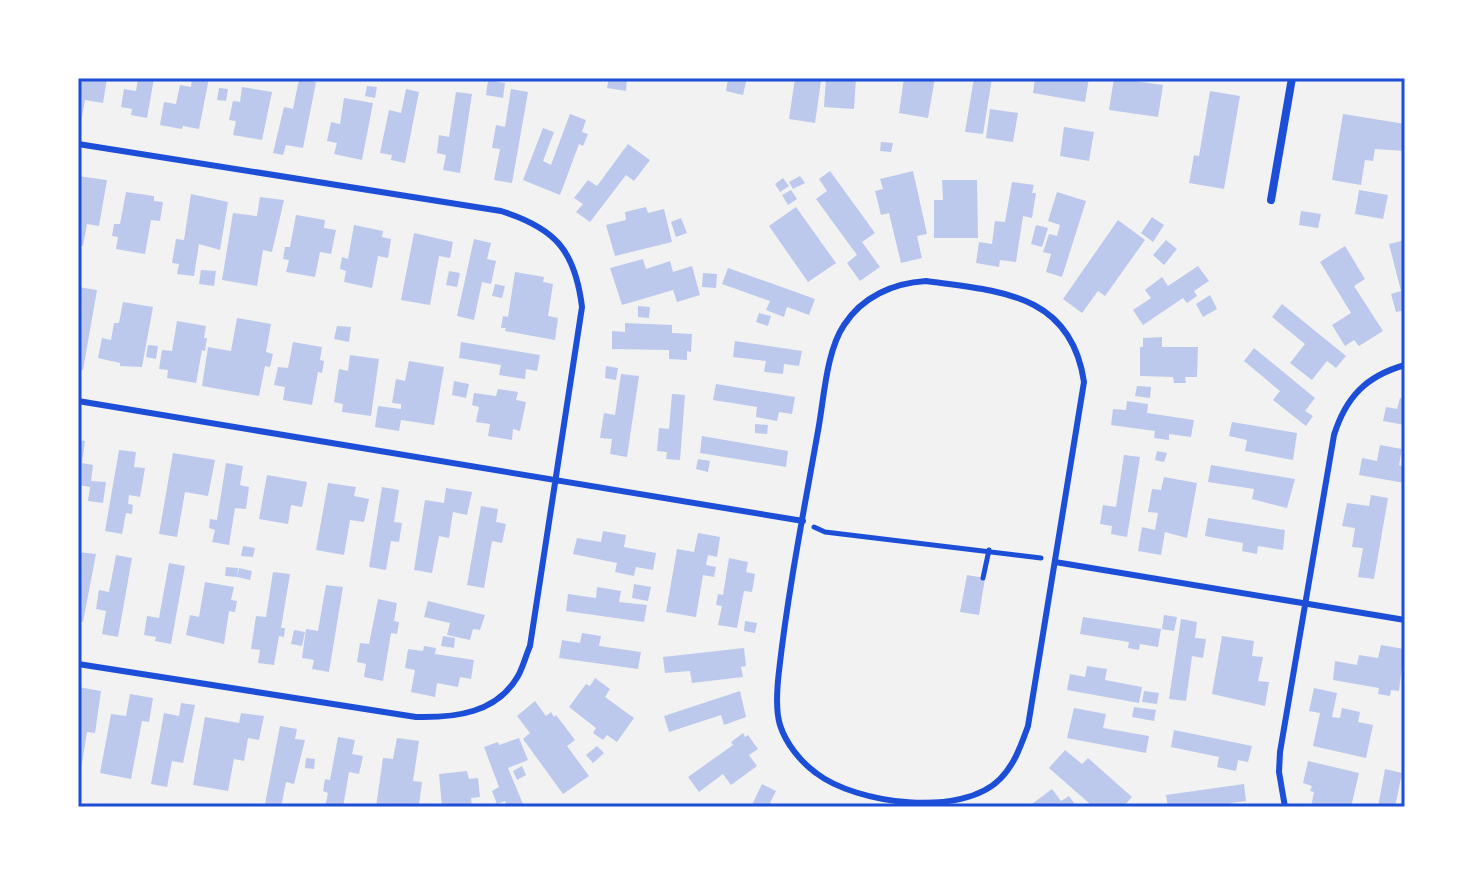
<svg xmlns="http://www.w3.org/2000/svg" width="1483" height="885" font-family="'Times New Roman',serif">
	<rect width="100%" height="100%" fill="#f2f2f2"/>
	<path fill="#bdc9ec" d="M78 78H107L103 103 85 100 81 122H78Z
		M138 78H154L147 118 131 115 132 109 121 107 124 89 136 91Z
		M192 78H209L199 129 183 126 182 129 160 125 164 102 176 104 180 85 191 87Z
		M609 78H627L626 91 607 88Z
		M728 78H747L743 95 726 91Z
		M795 78 821 81 815 123 789 119Z
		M826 78H856L854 109 824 107Z
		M904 78H935L928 118 899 113Z
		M974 78H992L983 134 965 132Z
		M1035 78H1089L1085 102 1033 93Z
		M1114 78 1163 85 1158 117 1109 110Z
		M299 79 316 82 303 148 286 145 283 155 273 153 284 107 293 109Z
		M488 80 505 83 503 98 486 95Z
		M367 86 377 87 375 98 365 96Z
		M242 87 272 92 262 140 233 135 236 121 229 120 233 101 240 102Z
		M219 88 228 89 226 101 217 100Z
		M406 89 419 92 405 163 391 160 392 155 380 153 389 110 401 113Z
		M511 89 528 92 512 183 494 180 500 149 492 148 496 125 505 127Z
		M1210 91 1240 96 1224 189 1189 183 1194 155 1199 156Z
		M456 92 472 94 460 173 443 170 446 155 437 153 439 135 449 137Z
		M344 98 373 103 362 160 334 154 337 143 327 141 331 122 340 124Z
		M990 109 1018 113 1013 142 986 138Z
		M570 114 586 120 582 132 588 134 583 146 579 144 560 195 523 180 543 128 554 132 543 161 551 165Z
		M1343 114 1405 124V151L1375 149 1373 161 1365 160 1361 185 1332 180Z
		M1064 127 1094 132 1089 161 1060 156Z
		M881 142 893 143 891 152 880 151Z
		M628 144 650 160 634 181 626 175 590 222 576 212 583 204 574 198 588 180 597 186Z
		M830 171 875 233 862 242 880 267 860 281 847 263 857 255 816 199 827 191 819 179Z
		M913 171 927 234 917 236 922 258 901 263 889 213 881 215 875 191 883 189 880 179Z
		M78 176 107 180 99 226 87 224 83 246 78 245Z
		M800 176 805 183 793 189 789 182Z
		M783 178 789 186 780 192 775 184Z
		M942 180H977L978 238H934V200H943Z
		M1012 182 1034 185 1032 193H1036L1032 218 1023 216 1016 262 1000 260 999 267 976 263 979 242 992 244 995 221 1005 222Z
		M791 190 797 199 788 205 782 195Z
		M1359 190 1388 195 1383 219 1355 214Z
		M126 192 154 196V201L163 202 160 221 151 220 145 254 116 249 118 237 112 236 114 224H120Z
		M1057 192 1086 201 1062 277 1046 272 1051 254 1043 252 1049 234 1057 236 1060 225 1048 221Z
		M191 194 228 202 220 250 199 244 194 276 177 274 179 264 172 263 176 239 184 240Z
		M260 197 284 200 272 252 263 250 257 286 222 280 233 213 257 216Z
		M646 207 648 213 664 209 672 242 615 256 606 225 626 220 625 212Z
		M796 207 836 263 808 282 769 226Z
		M1301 211 1321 214 1318 228 1299 225Z
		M296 215 325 220 324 228 336 230 331 254 320 252 315 277 286 272 289 260 283 259 285 247H290Z
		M1152 217 1164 225 1153 242 1141 233Z
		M681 218 687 233 676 237 671 222Z
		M1118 220 1145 240 1105 296 1098 291 1082 313 1063 299Z
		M354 225 383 231 382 237 391 239 388 258 378 256 372 288 344 282 346 271 340 269 342 257 348 259Z
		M1036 225 1048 228 1042 247 1031 244Z
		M414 233 453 242 450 258 439 256 430 305 401 300Z
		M474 239 491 243 487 259 496 261 491 284 482 282 474 320 457 316Z
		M1166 240 1177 249 1164 265 1153 255Z
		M1405 240V310L1396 312 1391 294 1401 291 1389 244Z
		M1345 246 1365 279 1354 286 1383 331 1359 346 1354 340 1345 346 1332 325 1351 313 1320 262Z
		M643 259 646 269 670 261 673 272 692 266 700 295 677 302 673 290 622 305 610 268Z
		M1198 266 1209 281 1194 291 1197 296 1187 303 1183 298 1143 325 1133 310 1151 298 1145 290 1162 277 1168 286Z
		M728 268 815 299 809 315 787 307 784 317 766 310 770 301 722 284Z
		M201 270 216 271 214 286 199 284Z
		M449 271 460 273 457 287 446 285Z
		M515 272 544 277 543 282 553 284 548 316 558 318 555 340 505 331 506 328H501L503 316 508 317Z
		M703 273 717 274 716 288 702 287Z
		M495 284 505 286 502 298 492 296Z
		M78 287 97 290 83 370 78 369Z
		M1210 295 1217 309 1203 317 1196 304Z
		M123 302 153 307 142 367 120 366V363L98 358 102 338 111 340 114 323H119Z
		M1282 304 1346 356 1336 368 1327 361 1312 380 1290 363 1305 344 1272 317Z
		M638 306 650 307 649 318 638 317Z
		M759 313 771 316 768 326 756 322Z
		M237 318 271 324 266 352 273 354 270 367 265 366 259 396 202 386 208 347 231 351Z
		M177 321 206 326 204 338H207L205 351 202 350 196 383 167 378 168 370 159 369 162 350 172 351Z
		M625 323 672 325V333L692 334 691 352 687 351V360L669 359V350L612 349V331L625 332Z
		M337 326 351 327 349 342 334 339Z
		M1162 337V347H1198L1197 377H1185L1186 383H1174L1173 377 1140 376V347H1143V338Z
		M735 341 802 351 799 366 784 364 783 374 764 372 766 361 733 357Z
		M293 342 322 347 320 360 324 361 322 373 318 372 312 405 283 400 285 387 274 385 278 367 288 368Z
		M461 342 540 355 537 371 526 369 525 379 499 375 501 365 459 358Z
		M148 345 158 346 156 359 146 357Z
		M1254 348 1315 398 1305 411 1313 416 1306 426 1273 400 1280 391 1244 361Z
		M350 355 379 359 371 416 342 412 343 404 334 402 339 369 348 371Z
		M409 361 444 367 434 425 401 420 399 431 375 427 378 406 401 409V404L392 403 396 379 405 381Z
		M606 366 618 368 616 380 605 378Z
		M621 374 639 376 627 457 610 454 612 439 600 438 604 413 615 415Z
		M454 381 469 384 466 398 452 395Z
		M716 384 795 397 792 414 779 412 777 421 756 417 757 407 713 400Z
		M1137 386 1151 387 1150 398 1135 396Z
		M498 389 518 392 516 400 526 402 520 431 513 429 512 440 488 436 490 424 476 422 479 407 472 405 474 393 496 396Z
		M672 394 685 395 680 460 666 459 667 452 657 451 659 428 669 429Z
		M1400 398 1405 399V425L1383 421 1386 407 1397 409Z
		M1127 401 1148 404 1147 413 1194 420 1191 437 1169 434V440L1154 438 1155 431 1111 425 1113 409 1126 410Z
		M1232 422 1297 433 1293 460 1245 451 1247 440 1229 436Z
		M755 424 768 425 767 434 755 433Z
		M702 436 788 451 786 467 700 453Z
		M78 440 85 441 82 463 93 465 91 481 106 482 103 503 88 501 90 487 78 485Z
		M1380 445 1402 449 1399 465 1405 467V483L1359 475 1362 458 1377 461Z
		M119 450 136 452 134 467 145 468 140 497 129 495 128 504 133 505 132 514 126 513 122 534 105 531Z
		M1157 451 1167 453 1164 462 1155 460Z
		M173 453 215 460 208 496 185 492 177 537 159 534Z
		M1124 455 1140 457 1127 537 1111 534 1112 526 1100 524 1103 505 1116 507Z
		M698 459 710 461 708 472 696 469Z
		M226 463 243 466 240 485 249 487 246 509 235 508 229 545 212 542 215 530 209 528 210 519 217 520Z
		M1211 465 1295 479 1287 508 1252 499 1254 489 1208 482Z
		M267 475 307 482 302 507 291 505 288 524 259 519Z
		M1164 477 1197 483 1187 538 1165 532 1161 555 1138 551 1142 527 1155 530 1158 513 1148 512 1152 489 1161 490Z
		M328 483 356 487 354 496 369 499 364 522 350 520 344 555 316 550Z
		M382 487 399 490 394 522 402 523 399 542 391 541 386 570 369 567Z
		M446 488 472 492 467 515 453 512 449 538 439 536 432 573 414 570 425 500 444 503Z
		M1371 495 1388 498 1374 579 1358 577 1363 548 1352 547 1355 528 1342 526 1347 503 1369 506Z
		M481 506 498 509 496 522 506 524 502 543 492 541 484 588 467 585Z
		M1208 518 1285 530 1283 550 1258 546 1257 554 1242 551 1243 543 1205 536Z
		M603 531 626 535 624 547 656 553 653 570 636 567 634 576 615 572 617 563 573 554 577 538 601 542Z
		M698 533 720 537 717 557 708 555 706 565 716 567 714 577 703 575 696 617 666 612 677 549 694 552Z
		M243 546 255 548 253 557 241 556Z
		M78 552 96 554 83 622 78 621Z
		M116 555 132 558 118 637 102 634 106 611 96 609 99 590 109 592Z
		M729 558 748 562 746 572 755 574 752 592 744 591 737 628 718 625 722 606 716 605 718 594 723 595Z
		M169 563 185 566 171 644 155 641 156 637 144 635 147 616 159 618Z
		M226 567 238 568 237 577 225 576Z
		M239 568 252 571 250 580 237 577Z
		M273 572 290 574 281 628H285L284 637 279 636 274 665 258 663 260 650 251 649 256 616 266 617Z
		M967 575 985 578 979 615 960 612Z
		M205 582 234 587 231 600 237 601 235 612 229 611 224 644 186 635 190 615 199 617Z
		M634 584 651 587 648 601 632 598Z
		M326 585 343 587 329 672 312 669 314 660 302 658 306 629 318 631Z
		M597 587 621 591 619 602 647 605 644 622 566 611 568 594 596 598Z
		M378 599 397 603 394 621 399 622 397 634 391 633 383 681 364 677 366 664 357 662 360 643 369 644Z
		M428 601 485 615 480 630 473 629 470 640 447 635 450 623 424 617Z
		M1164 615 1177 617 1174 631 1162 629Z
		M1083 617 1161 629 1158 647 1140 644 1139 650 1128 648 1129 642 1080 634Z
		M1181 619 1197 622 1195 638 1206 639 1203 658 1192 656 1186 701 1169 699Z
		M745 621 757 623 755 633 744 631Z
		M294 630 305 632 302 646 291 644Z
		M582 633 601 636 599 646 641 652 638 669 559 658 562 640 580 643Z
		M443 636 455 638 454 648 441 646Z
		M1222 636 1254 641 1252 656 1263 657 1258 681 1269 682 1265 706 1212 694Z
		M1381 645 1404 649 1399 691 1391 690 1390 696 1378 694 1379 688 1333 680 1335 661 1357 665 1359 655 1378 658Z
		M424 646 436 648 435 654 474 660 471 679 460 677 458 687 437 683 435 697 411 692 415 670 405 668 408 649 423 651Z
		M744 648 746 666 741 667 743 677 692 683 690 671 665 673 663 657Z
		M1087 666 1107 669 1105 680 1142 687 1139 703 1067 690 1070 674 1085 677Z
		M595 678 610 689 605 697 634 718 617 742 607 735 603 740 593 733 596 728 569 707 586 684 590 686Z
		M78 687 101 691 95 733 87 732 80 776Z
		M1314 688 1337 693 1332 717 1340 718 1342 708 1360 712 1358 722 1373 725 1366 758 1313 746 1320 713 1309 711Z
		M740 691 746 717 724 725 721 715 669 732 664 716Z
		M1144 691 1159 693 1157 704 1142 702Z
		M130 694 153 698 149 722 142 721 131 779 100 773 111 714 126 716Z
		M535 701 546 716 551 712 554 717 556 715 575 740 567 746 589 776 563 794 523 739 530 733 517 716Z
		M181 703 195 705 183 763 172 761 167 787 151 784 164 713 179 716Z
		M1134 707 1156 710 1154 721 1132 717Z
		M1074 708 1106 714 1103 728 1149 736 1146 753 1067 738Z
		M241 713 264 716 259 740 248 738 244 761 234 759 228 791 193 785 205 717 239 723Z
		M280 726 297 729 295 739 305 740 294 784 286 782 281 807 265 804Z
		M1174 730 1252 746 1248 762 1238 760 1236 771 1217 767 1219 757 1171 747Z
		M743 733 745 737 748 735 758 749 749 755 757 766 731 785 723 774 699 792 688 777 733 745 731 742Z
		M338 737 355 740 352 754 363 756 359 774 349 772 343 807H325L328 793 323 791 325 779 330 780Z
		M397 738 419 741 413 781 422 782 419 805 376 807 383 758 393 759Z
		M519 738 528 760 508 768 523 804 507 807 505 801 497 804 492 791 499 787 484 747 498 742 499 745Z
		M597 746 604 753 593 763 586 755Z
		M1065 750 1082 764 1088 758 1132 797 1123 807H1088L1090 804 1049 768Z
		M306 758 315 759 314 769 305 768Z
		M1308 761 1359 773 1351 807H1311L1314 792 1310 791 1312 786 1303 783Z
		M522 766 526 775 517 780 513 771Z
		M1385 769 1402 773 1395 807H1378Z
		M467 771 469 779 478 778 480 797 471 798 472 807H442L439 774Z
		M762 784 776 791 770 803 779 807H751Z
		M1244 784 1246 801 1231 803 1232 807H1168L1166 795Z
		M1052 789 1061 801 1069 796 1077 807H1028Z"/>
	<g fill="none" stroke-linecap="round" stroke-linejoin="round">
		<path stroke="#1d4ed8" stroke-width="5" d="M814 527 825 532 1041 558
			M983 578 989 550"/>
		<path stroke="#1d4ed8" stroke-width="6" d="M78 144 501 211C555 228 575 250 582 307L530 646C526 655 523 667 518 676 497 713 455 718 416 717L78 664
			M926 281C999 291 1071 293 1084 382L1028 726C1021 745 1015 764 1000 779 962 818 856 804 816 773 801 762 786 744 780 725 775 709 777 688 779 671 788 591 804 510 818 431 824 399 826 352 844 325 862 297 893 283 926 281Z
			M78 401 803 521
			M1055 562 1405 620
			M1285 807 1279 772 1280 752 1334 435C1346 397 1366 376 1405 365"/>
		<path stroke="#1d4ed8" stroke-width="8" d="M1271 200 1292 78"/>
	</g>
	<rect width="1483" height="885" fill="none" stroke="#ffffff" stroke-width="160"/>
	<rect x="80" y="80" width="1323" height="725" fill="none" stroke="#1d4ed8" stroke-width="3"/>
</svg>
